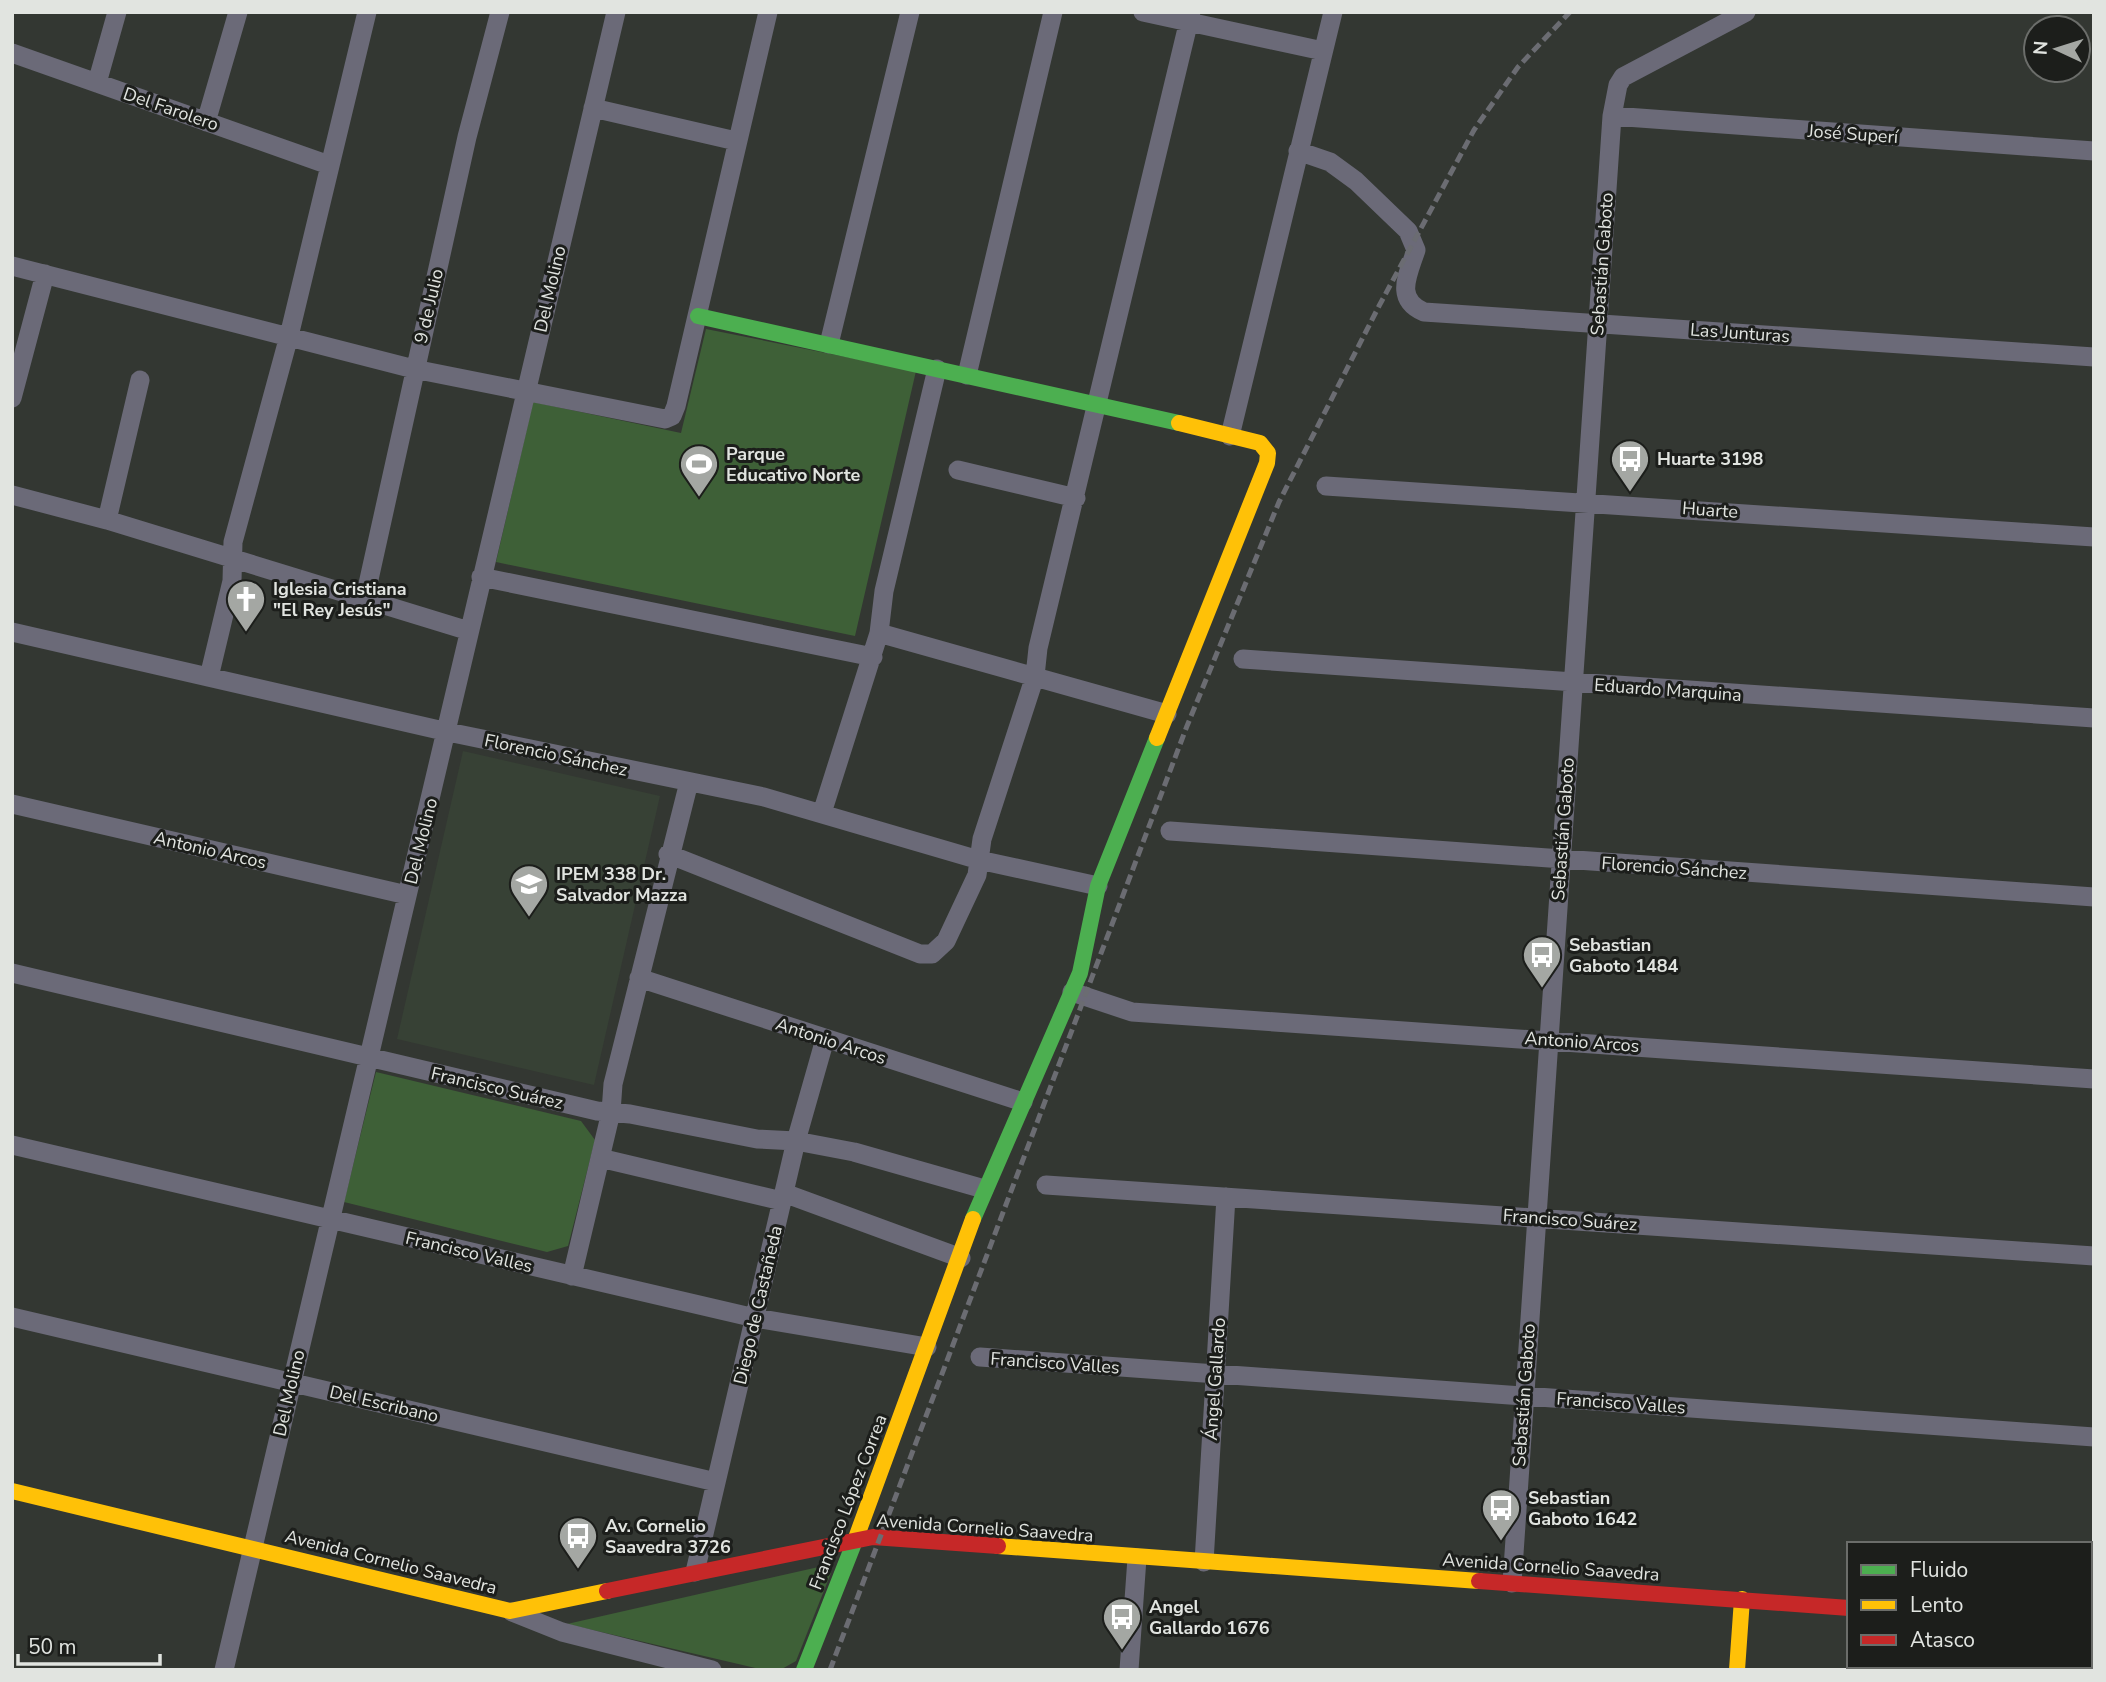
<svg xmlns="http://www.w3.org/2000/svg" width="2106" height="1682" font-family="'Nunito Sans',sans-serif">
	<rect width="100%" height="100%" fill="#333732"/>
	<path fill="#374135" d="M463 751 660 796 594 1085 397 1039Z"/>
	<path fill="#3e6037" d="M706 329 916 371 855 636 496 562 533 402 681 433Z
		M376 1072 581 1121 595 1140 568 1246 547 1252 344 1202Z
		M823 1566 831 1573 796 1661 780 1670H764L567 1624Z"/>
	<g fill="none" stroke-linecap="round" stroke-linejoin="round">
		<path stroke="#6b6a78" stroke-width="19" d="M1143 12 1323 51
			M12 53 329 165
			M97 83 117 12
			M593 108 736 141
			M1612 116 2094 151
			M206 122 238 12
			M1298 151 1330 162 1356 181 1408 231 1416 250C1408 275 1394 299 1424 312L2094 357
			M12 266 414 369 665 419 672 416 676 406 768 12
			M829 344 910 12
			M967 375 1053 12
			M12 398 45 274
			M1230 436 1333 12
			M958 470 1076 498
			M1326 486 2094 537
			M12 495 107 520 469 631
			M107 520 140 380
			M481 577 873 657
			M364 602 467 137 500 12
			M12 632 448 732 764 797 979 860 1098 886
			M879 633 1167 714
			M1243 659 2094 718
			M209 677 232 581 233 542 289 336 367 12
			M12 804 407 895
			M822 813 879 633 884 591 937 369
			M1170 831 2094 897
			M668 854 920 954H932L946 941 977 875 982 839 1035 676 1038 648 1191 12
			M12 973 597 1111 630 1114 757 1139 796 1141 854 1152 984 1189
			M639 978 1023 1102
			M1072 992 1132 1012 2094 1079
			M12 1145 755 1318 927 1347
			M600 1158 782 1201
			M1046 1185 2094 1256
			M784 1193 961 1258
			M572 1276 611 1112 613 1084 689 782
			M12 1317 716 1482
			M980 1357 2094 1437
			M1204 1562 1226 1197
			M695 1572 796 1141 825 1039
			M1512 1583 1612 116 1618 85 1623 77 1746 12
			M512 1612 562 1632 712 1670
			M224 1670 616 12
			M1129 1670 1137 1558"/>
		<path stroke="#4caf50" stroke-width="16" d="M698 316 1179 423
			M973 1219 1080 973 1098 886 1157 738
			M804 1670 856 1538"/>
		<path stroke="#ffc107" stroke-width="16" d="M1157 738 1267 463 1268 453 1260 443 1179 423
			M12 1491 510 1611 607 1591
			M856 1538 973 1219
			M998 1546 1479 1581
			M1737 1670 1742 1599"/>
		<path stroke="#c62828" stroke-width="16" d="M1479 1581 1849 1608
			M607 1591 873 1537 998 1546
			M2090 1627H2094"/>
		<path stroke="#6b6c72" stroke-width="5" stroke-dasharray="10 5" stroke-linecap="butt" d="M830 1670 1187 726 1279 502 1379 306 1474 130 1518 67 1570 12"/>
	</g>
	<defs>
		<g id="bus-pin" transform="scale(2.0125)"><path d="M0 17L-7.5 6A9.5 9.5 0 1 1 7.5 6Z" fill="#a4a7a3" stroke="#1c1e1b"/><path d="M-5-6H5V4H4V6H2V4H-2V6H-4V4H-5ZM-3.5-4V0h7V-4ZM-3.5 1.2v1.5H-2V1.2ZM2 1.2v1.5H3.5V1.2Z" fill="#fff"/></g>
		<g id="stadium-pin" transform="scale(2.0125)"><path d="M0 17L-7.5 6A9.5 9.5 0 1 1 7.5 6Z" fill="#a4a7a3" stroke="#1c1e1b"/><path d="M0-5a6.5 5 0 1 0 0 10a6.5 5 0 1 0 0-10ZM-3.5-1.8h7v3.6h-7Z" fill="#fff"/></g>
		<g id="church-pin" transform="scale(2.0125)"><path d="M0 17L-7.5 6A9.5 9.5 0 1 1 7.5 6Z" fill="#a4a7a3" stroke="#1c1e1b"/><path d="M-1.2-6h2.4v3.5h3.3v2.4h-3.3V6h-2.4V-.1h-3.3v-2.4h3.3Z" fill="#fff"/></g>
		<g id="school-pin" transform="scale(2.0125)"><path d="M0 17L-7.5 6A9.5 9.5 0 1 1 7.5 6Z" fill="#a4a7a3" stroke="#1c1e1b"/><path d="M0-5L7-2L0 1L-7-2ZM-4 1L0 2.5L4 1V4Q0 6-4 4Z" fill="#fff"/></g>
	</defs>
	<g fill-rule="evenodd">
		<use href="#bus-pin" x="1630" y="459"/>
		<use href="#stadium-pin" x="699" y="464"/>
		<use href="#church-pin" x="246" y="599"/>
		<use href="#school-pin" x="529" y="884"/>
		<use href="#bus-pin" x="1542" y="955"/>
		<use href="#bus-pin" x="1501" y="1508"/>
		<use href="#bus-pin" x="578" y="1536"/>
		<use href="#bus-pin" x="1122" y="1617"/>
	</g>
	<g text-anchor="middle" stroke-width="6" stroke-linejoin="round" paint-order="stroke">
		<g font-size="18" fill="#e1e4e0" stroke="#1c1e1b">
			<text transform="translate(171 109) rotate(19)" y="6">Del Farolero</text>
			<text transform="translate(1853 134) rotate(4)" y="6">José Superí</text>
			<text transform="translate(1602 264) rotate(-86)" y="6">Sebastián Gaboto</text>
			<text transform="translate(550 289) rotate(-77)" y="6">Del Molino</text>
			<text transform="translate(429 306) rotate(-77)" y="6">9 de Julio</text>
			<text transform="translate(1740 333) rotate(4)" y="6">Las Junturas</text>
			<text transform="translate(1710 510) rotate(4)" y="6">Huarte</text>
			<text transform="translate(1668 690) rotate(4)" y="6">Eduardo Marquina</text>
			<text transform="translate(556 755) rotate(12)" y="6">Florencio Sánchez</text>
			<text transform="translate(1563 829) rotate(-86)" y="6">Sebastián Gaboto</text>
			<text transform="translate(421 841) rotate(-76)" y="6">Del Molino</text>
			<text transform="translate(210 850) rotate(13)" y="6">Antonio Arcos</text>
			<text transform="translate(1674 868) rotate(4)" y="6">Florencio Sánchez</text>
			<text transform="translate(831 1041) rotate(18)" y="6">Antonio Arcos</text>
			<text transform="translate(1582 1042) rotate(4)" y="6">Antonio Arcos</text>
			<text transform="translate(497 1088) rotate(13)" y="6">Francisco Suárez</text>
			<text transform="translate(1570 1220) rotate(4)" y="6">Francisco Suárez</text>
			<text transform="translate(469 1252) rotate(13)" y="6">Francisco Valles</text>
			<text transform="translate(758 1305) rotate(-77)" y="6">Diego de Castañeda</text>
			<text transform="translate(1055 1363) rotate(4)" y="6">Francisco Valles</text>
			<text transform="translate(1215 1379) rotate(-86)" y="6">Ángel Gallardo</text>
			<text transform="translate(289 1393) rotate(-77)" y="6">Del Molino</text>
			<text transform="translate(1524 1395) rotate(-86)" y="6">Sebastián Gaboto</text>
			<text transform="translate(1621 1403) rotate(4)" y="6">Francisco Valles</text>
			<text transform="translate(384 1404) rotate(13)" y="6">Del Escribano</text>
			<text transform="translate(848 1502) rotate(-69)" y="6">Francisco López Correa</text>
			<text transform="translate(985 1528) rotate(4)" y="6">Avenida Cornelio Saavedra</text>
			<text transform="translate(391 1562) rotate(14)" y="6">Avenida Cornelio Saavedra</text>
			<text transform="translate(1551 1567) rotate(4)" y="6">Avenida Cornelio Saavedra</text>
		</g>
		<g font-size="18" font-weight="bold" fill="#e1e4e0" stroke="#1c1e1b" text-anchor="start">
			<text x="726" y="460">Parque<tspan x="726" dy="21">Educativo Norte</tspan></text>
			<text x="1657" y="465">Huarte 3198</text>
			<text x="273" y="595">Iglesia Cristiana<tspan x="273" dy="21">"El Rey Jesús"</tspan></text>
			<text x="556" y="880">IPEM 338 Dr.<tspan x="556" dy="21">Salvador Mazza</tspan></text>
			<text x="1569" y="951">Sebastian<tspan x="1569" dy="21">Gaboto 1484</tspan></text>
			<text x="1528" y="1504">Sebastian<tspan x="1528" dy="21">Gaboto 1642</tspan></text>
			<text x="605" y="1532">Av. Cornelio<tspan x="605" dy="21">Saavedra 3726</tspan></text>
			<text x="1149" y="1613">Angel<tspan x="1149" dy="21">Gallardo 1676</tspan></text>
		</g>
	</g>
	<rect width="2106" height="1682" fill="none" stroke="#e1e4e0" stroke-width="28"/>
	<rect x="1847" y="1542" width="245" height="126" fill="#1c1e1b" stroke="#6b6d6a" stroke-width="2"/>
	<rect x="1861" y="1565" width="35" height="10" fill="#4caf50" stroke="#6b6d6a" stroke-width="2"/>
	<text x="1910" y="1577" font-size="21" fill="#e1e4e0">Fluido</text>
	<rect x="1861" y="1600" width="35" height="10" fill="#ffc107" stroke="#6b6d6a" stroke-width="2"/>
	<text x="1910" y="1612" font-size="21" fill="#e1e4e0">Lento</text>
	<rect x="1861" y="1635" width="35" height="10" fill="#c62828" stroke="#6b6d6a" stroke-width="2"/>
	<text x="1910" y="1647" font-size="21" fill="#e1e4e0">Atasco</text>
	<g transform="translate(2057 49) rotate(274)"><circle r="33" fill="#1c1e1b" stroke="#6b6d6a" stroke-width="2"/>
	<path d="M0-5L12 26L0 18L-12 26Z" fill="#a4a7a3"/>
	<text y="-10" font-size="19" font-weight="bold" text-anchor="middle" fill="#e1e4e0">N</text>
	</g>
	<path d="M18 1654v10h142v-10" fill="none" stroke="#e1e4e0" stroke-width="3.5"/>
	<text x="28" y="1654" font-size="21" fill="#e1e4e0" stroke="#1c1e1b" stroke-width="5" paint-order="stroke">50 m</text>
</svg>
